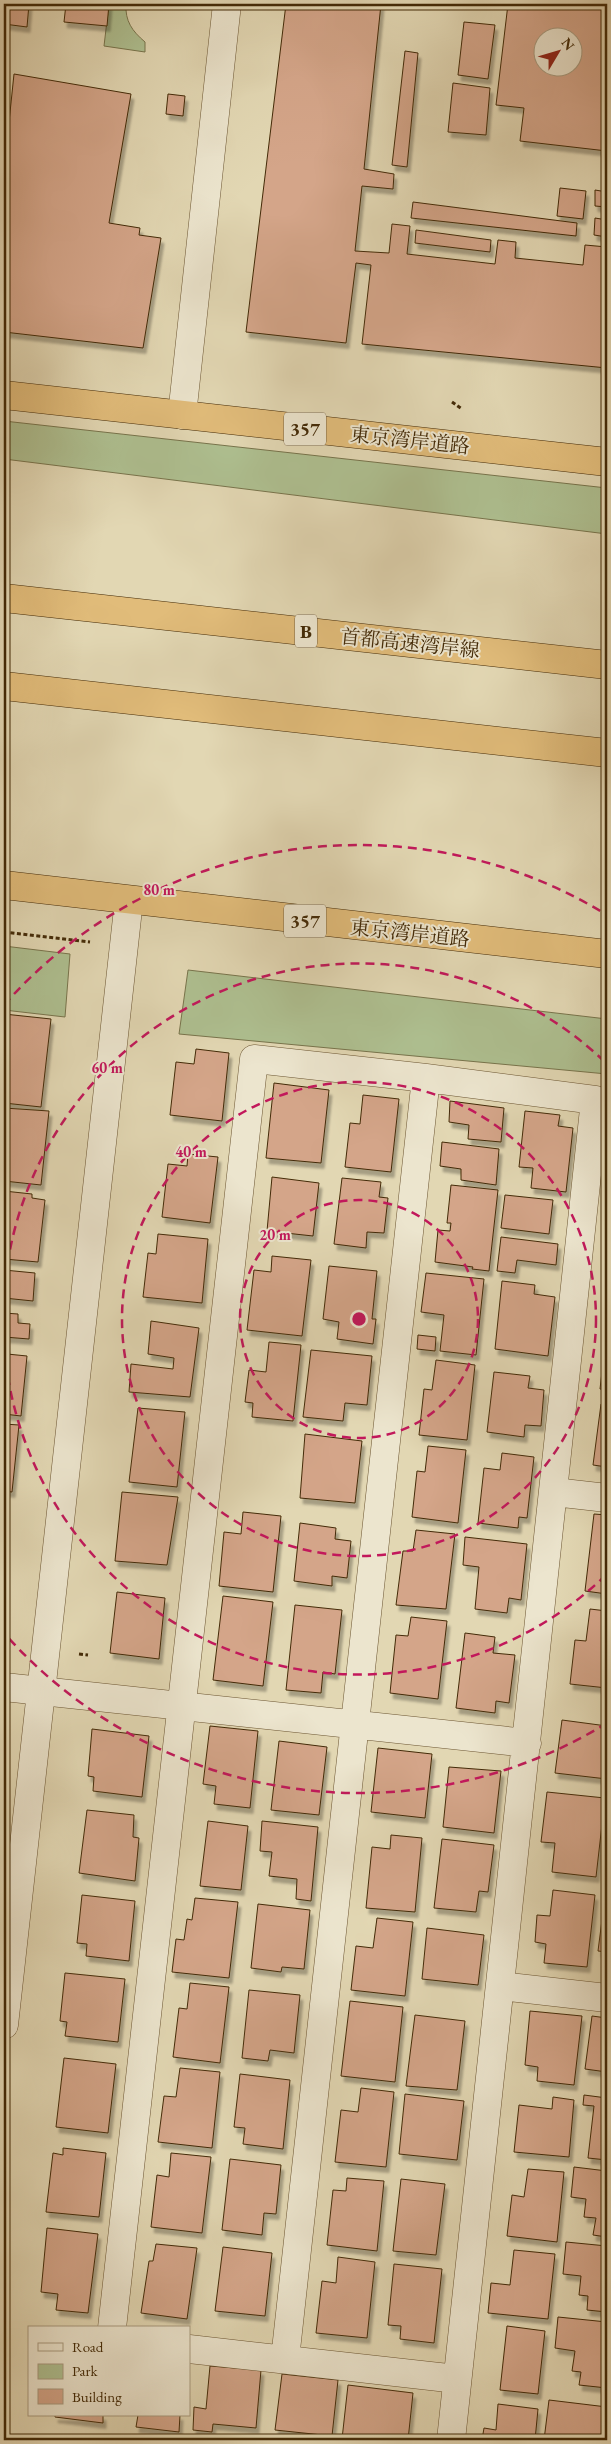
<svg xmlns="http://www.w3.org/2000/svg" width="611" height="2444" font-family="'EB Garamond','Noto Serif JP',serif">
	<defs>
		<filter id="shadow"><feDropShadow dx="3" dy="5.5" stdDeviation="1" flood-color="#0004"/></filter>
	</defs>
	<rect width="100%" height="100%" fill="#e2d7b3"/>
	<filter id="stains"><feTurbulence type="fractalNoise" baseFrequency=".004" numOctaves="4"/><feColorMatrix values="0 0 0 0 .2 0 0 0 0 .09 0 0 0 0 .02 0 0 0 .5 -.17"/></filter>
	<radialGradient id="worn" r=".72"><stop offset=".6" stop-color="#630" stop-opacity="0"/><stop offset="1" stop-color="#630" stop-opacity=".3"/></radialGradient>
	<path fill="#aebf90" stroke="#78744c" d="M109 4H126C125 21 132 31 145 42V52L104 46Z
		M4 421 607 488V534L4 459Z
		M4 946 70 954 65 1017 4 1010Z
		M188 970 607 1019V1074L179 1034Z"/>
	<path fill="#d4a589" stroke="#432a07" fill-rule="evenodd" filter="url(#shadow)" d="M4 4H29L27 27 4 24Z
		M66 4H109L107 26 64 22Z
		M286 4H381L364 169 394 174 393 189 362 186 355 251 389 253 392 224 410 226 407 254 495 264 498 240 516 242 515 258 583 265 585 245 607 247V368L362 344 371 265 356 263 346 343 246 332Z
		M508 4H607V151L520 141 524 108 496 105ZM544 38H574V68H544Z
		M464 22 495 25 488 79 458 75Z
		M405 51 418 53 407 167 392 165Z
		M14 74 131 94 109 223 140 228 139 235 161 238 143 348 4 332V121L9 122Z
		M453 83 490 88 486 135 448 132Z
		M168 94 185 96 183 116 166 114Z
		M560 188 586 191 583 219 557 216Z
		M595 190 607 192V207L595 206Z
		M413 202 577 223 576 236 411 218Z
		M595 218 607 220V237L594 235Z
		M416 230 491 240 490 252 415 243Z
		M4 1014 51 1019 41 1107 4 1103Z
		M196 1049 229 1053 222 1121 170 1115 176 1062 194 1064Z
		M274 1083 329 1090 321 1163 266 1158Z
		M363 1095 399 1099 391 1172 345 1167 350 1123 360 1124Z
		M450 1101 504 1108 501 1142 468 1139 469 1125 449 1122Z
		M4 1108 49 1111 41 1185 4 1181Z
		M525 1111 560 1115 558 1126 573 1128 566 1192 531 1188 533 1168 519 1167Z
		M442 1142 499 1149 496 1185 461 1180V1169L440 1166Z
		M188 1154 218 1157 210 1223 162 1217 168 1164 187 1166Z
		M272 1177 319 1183 313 1236 267 1231Z
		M342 1178 381 1182 379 1197 388 1198 384 1233 367 1232 366 1248 334 1244Z
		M451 1185 498 1190 489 1271 472 1269 473 1267 435 1262 438 1230 450 1231 451 1223H447Z
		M4 1191 32 1194V1198L45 1200 38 1262 4 1259Z
		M505 1195 553 1200 549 1234 501 1228Z
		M158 1234 208 1239 202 1303 143 1297 148 1253 156 1254Z
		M501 1237 558 1244 556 1265 517 1260 515 1273 497 1271Z
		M272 1256 311 1260 302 1336 247 1330 254 1270 271 1272Z
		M329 1266 377 1271 372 1319H376L373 1344 337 1339 339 1322 323 1319Z
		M4 1270 35 1273 33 1301 4 1298Z
		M426 1273 484 1279 476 1355 440 1351 444 1315 421 1312Z
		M502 1281 535 1285 534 1294 555 1297 548 1356 495 1349Z
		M4 1313 18 1314V1323L30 1324 29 1339 4 1337Z
		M151 1321 199 1328 190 1397 129 1392 131 1364 173 1369 174 1358 148 1354Z
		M418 1335 436 1337 435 1351 417 1349Z
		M269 1342 301 1345 293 1421 252 1417 253 1403 245 1402 249 1370 266 1372Z
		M605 1346H607V1390L600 1389Z
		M4 1348H7V1354L27 1356 21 1416 4 1414Z
		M311 1350 372 1356 367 1405 345 1403 343 1421 303 1417Z
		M436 1360 475 1365 467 1440 419 1435 424 1389 432 1390Z
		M494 1372 530 1376 528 1388 544 1390 541 1426 525 1425 524 1437 487 1432Z
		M601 1404H607V1467L593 1465Z
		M138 1408 185 1412 177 1487 129 1482Z
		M4 1424 19 1425 12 1492 4 1491Z
		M305 1434 362 1441 355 1503 300 1498Z
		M428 1446 466 1450 458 1523 412 1517 417 1471 425 1472Z
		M502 1453 534 1457 527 1518 519 1517 518 1528 478 1523 484 1468 500 1470Z
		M122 1492 178 1497 167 1565 115 1561Z
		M243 1512 281 1516 273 1592 219 1586 224 1532 241 1534Z
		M594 1514 607 1515V1594L585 1591Z
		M300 1523 336 1528 335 1539 351 1541 347 1578 332 1576V1586L294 1581Z
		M416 1530 455 1534 446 1609 396 1605 403 1551H413Z
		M465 1537 527 1544 521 1600 509 1598 507 1613 475 1609 479 1567 463 1565Z
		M117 1592 165 1598 159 1659 110 1653Z
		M223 1596 273 1602 263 1686 213 1680Z
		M295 1605 342 1610 335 1674 323 1672 321 1693 286 1690Z
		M590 1609 607 1611V1688L570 1684 575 1640 586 1641Z
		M411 1617 447 1621 438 1699 390 1693 396 1635 408 1636Z
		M465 1633 495 1637 493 1653 515 1655 509 1703 496 1701 495 1713 456 1708Z
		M562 1720 607 1726V1779L555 1773Z
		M210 1726 258 1731 250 1808 214 1804 216 1786 203 1784Z
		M92 1729 149 1736 142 1797 93 1791 94 1777 88 1776Z
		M279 1741 327 1747 319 1815 271 1810Z
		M378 1748 432 1754 425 1818 371 1812Z
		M449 1767 501 1771 494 1833 443 1827Z
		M547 1792 605 1798 596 1877 552 1872 555 1843 541 1842Z
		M87 1810 134 1815 133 1837 139 1838 135 1881 79 1873Z
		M208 1821 248 1826 241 1890 200 1886Z
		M262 1821 318 1827 311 1901 296 1899 297 1879 269 1876 272 1852 260 1851Z
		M391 1835 422 1838 415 1912 366 1908 372 1847 390 1849Z
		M442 1839 494 1845 488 1892 479 1891 476 1912 434 1908Z
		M553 1890 595 1895 587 1967 544 1963 546 1944 535 1942 537 1915 550 1916Z
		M82 1895 135 1901 129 1961 86 1956 87 1944 77 1943Z
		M195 1898 238 1902 229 1978 172 1972 176 1939 184 1940 187 1919 192 1920Z
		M258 1904 310 1910 304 1969 282 1967 281 1972 251 1968Z
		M604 1904H607V1952L598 1951Z
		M377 1918 413 1922 405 1996 351 1990 356 1946 373 1948Z
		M427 1928 484 1935 478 1985 422 1979Z
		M65 1973 125 1979 118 2042 65 2036 67 2022 60 2021Z
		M190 1983 229 1987 220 2063 173 2057 179 2008 187 2009Z
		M249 1990 300 1995 294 2053 270 2050 268 2061 242 2058Z
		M350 2001 403 2007 395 2082 341 2076Z
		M530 2011 582 2016 574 2085 537 2081 538 2067 525 2065Z
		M415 2015 465 2021 457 2090 406 2086Z
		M592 2016 607 2018V2072L585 2069Z
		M64 2058 116 2064 108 2133 56 2127Z
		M180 2068 220 2072 212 2148 158 2142 164 2096 176 2097Z
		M240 2074 290 2080 283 2149 243 2144 245 2128 234 2127Z
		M361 2088 394 2092 386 2167 335 2162 341 2110 358 2112Z
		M405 2094 464 2101 457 2160 399 2154Z
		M584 2095 607 2098V2160L588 2158 594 2106 583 2105Z
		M553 2097 574 2100 569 2157 514 2152 519 2105 552 2109Z
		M63 2148 106 2153 99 2217 46 2212 53 2153 63 2155Z
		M171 2153 211 2157 202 2233 151 2227 157 2175 169 2177Z
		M230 2159 281 2165 276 2214 264 2213 262 2235 222 2230Z
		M574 2167 607 2171V2237L593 2235 596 2218 584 2217 586 2199 571 2197Z
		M528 2169 564 2172 557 2242 507 2236 512 2195 524 2197Z
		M347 2178 384 2181 377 2251 327 2245 333 2190 346 2191Z
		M401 2179 445 2184 436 2255 393 2251Z
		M47 2228 98 2234 88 2313 56 2310 58 2294 41 2292Z
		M566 2242 607 2246V2312L587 2310 588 2296 579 2295 581 2276 563 2274Z
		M156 2244 197 2248 187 2319 141 2313 149 2261H153Z
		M223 2247 272 2253 265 2316 215 2311Z
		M514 2250 555 2254 548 2319 488 2313 491 2283 510 2285Z
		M338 2257 375 2262 367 2338 316 2333 322 2281 336 2283Z
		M394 2264 442 2269 434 2343 400 2339 401 2326 388 2325Z
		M558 2317 607 2322V2388L579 2385 581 2372 572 2371 575 2351 555 2348Z
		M507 2326 545 2331 538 2394 500 2390Z
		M210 2366 261 2370 256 2428 213 2424 212 2432 193 2430 194 2407 206 2409Z
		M282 2374 338 2380 332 2436 275 2430Z
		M348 2385 413 2393 408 2440 342 2439Z
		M549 2400 607 2407V2440H544Z
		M498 2404 538 2409 535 2440H482L484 2428 496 2430Z
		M55 2415H103V2423L55 2417Z
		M138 2415H180L179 2432 136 2427Z"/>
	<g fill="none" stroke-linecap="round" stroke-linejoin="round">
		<g stroke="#6b5532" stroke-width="29">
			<path id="minor" d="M554 1492 607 1498
				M4 1687 527 1743
				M500 1986 607 1998
				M112 2328 254 1059 426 1078 595 1100 451 2440
				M189 2349 457 2379
				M285 2359 426 1078"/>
		</g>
		<g stroke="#6b5532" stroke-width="29">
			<path id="tertiary" d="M182 415 227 4
				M4 2025 129 900"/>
		</g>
		<g stroke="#432a07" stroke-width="29">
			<path id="trunk" d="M4 395 607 462
				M4 885 607 954"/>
		</g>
		<g stroke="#432a07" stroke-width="29">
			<path id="motorway" d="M4 598 607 665
				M4 686 607 753"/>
		</g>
		<path stroke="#432a07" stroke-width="3" stroke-dasharray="4 2.5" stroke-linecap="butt" d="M452 402 462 409
			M4 932 90 942
			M79 1654 88 1655
			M29 2440 30 2434"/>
		<use href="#minor" stroke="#ece5ce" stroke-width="28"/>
		<use href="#tertiary" stroke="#ece5ce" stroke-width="28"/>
		<use href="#trunk" stroke="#e1bc7a" stroke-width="28"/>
		<use href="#motorway" stroke="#e1bc7a" stroke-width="28"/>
	</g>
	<g fill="none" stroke="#c2185b" stroke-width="2.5" stroke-dasharray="9 6">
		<circle cx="359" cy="1319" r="119"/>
		<circle cx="359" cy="1319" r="237"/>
		<path d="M606 1575A356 356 0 0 1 4 1344M4 1294A356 356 0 0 1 606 1063"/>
		<path d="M607 1723A474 474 0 0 1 4 1633M4 1005A474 474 0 0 1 607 915"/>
	</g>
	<g text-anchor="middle" stroke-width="4" stroke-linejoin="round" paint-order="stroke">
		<g fill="#ece5ce" stroke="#766243" stroke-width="1">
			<rect x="284" y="412.5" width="42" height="33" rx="4"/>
			<rect x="295" y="614.5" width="22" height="33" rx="4"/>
			<rect x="284" y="904.5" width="42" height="33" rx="4"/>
		</g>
		<g font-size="19" font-weight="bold" fill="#432a07">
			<text x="305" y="436">357</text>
			<text x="306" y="638">B</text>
			<text x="305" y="928">357</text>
		</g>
		<g font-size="20" fill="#432a07" stroke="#ece5ce">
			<text transform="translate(410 440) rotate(6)" y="7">東京湾岸道路</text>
			<text transform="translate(410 643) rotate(6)" y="7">首都高速湾岸線</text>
			<text transform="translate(410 933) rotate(6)" y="7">東京湾岸道路</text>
		</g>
	</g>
	<circle cx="359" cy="1319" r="8" fill="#c2185b" stroke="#ece5ce" stroke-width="2.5"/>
	<g font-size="15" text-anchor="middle" font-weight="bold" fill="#c2185b" stroke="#ece5ce" stroke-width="4" stroke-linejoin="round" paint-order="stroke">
		<text x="159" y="895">80 m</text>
		<text x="107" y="1073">60 m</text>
		<text x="191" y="1157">40 m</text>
		<text x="275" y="1240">20 m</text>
	</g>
	<rect width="611" height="2444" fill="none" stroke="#e2d7b3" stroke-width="20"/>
	<rect x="5" y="5" width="601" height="2434" fill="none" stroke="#432a07" stroke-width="2.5"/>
	<rect x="10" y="10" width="591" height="2424" fill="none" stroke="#432a07"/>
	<rect x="28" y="2326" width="162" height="90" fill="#ece5ce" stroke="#a89a7e"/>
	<rect x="38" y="2343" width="25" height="8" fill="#ece5ce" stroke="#a89a7e"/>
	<text x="72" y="2352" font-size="15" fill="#432a07">Road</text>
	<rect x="38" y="2364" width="25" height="15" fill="#aebf90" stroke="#a89a7e"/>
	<text x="72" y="2376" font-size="15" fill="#432a07">Park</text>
	<rect x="38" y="2389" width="25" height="15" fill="#d4a589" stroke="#a89a7e"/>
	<text x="72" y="2402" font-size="15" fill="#432a07">Building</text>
	<g transform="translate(558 52) rotate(52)"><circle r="24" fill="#ece5ce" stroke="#a89a7e"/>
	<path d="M0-4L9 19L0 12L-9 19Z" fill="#8f2418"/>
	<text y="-8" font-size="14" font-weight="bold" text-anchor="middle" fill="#432a07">N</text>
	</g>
	<rect width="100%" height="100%" filter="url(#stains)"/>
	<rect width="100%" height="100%" fill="url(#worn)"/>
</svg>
